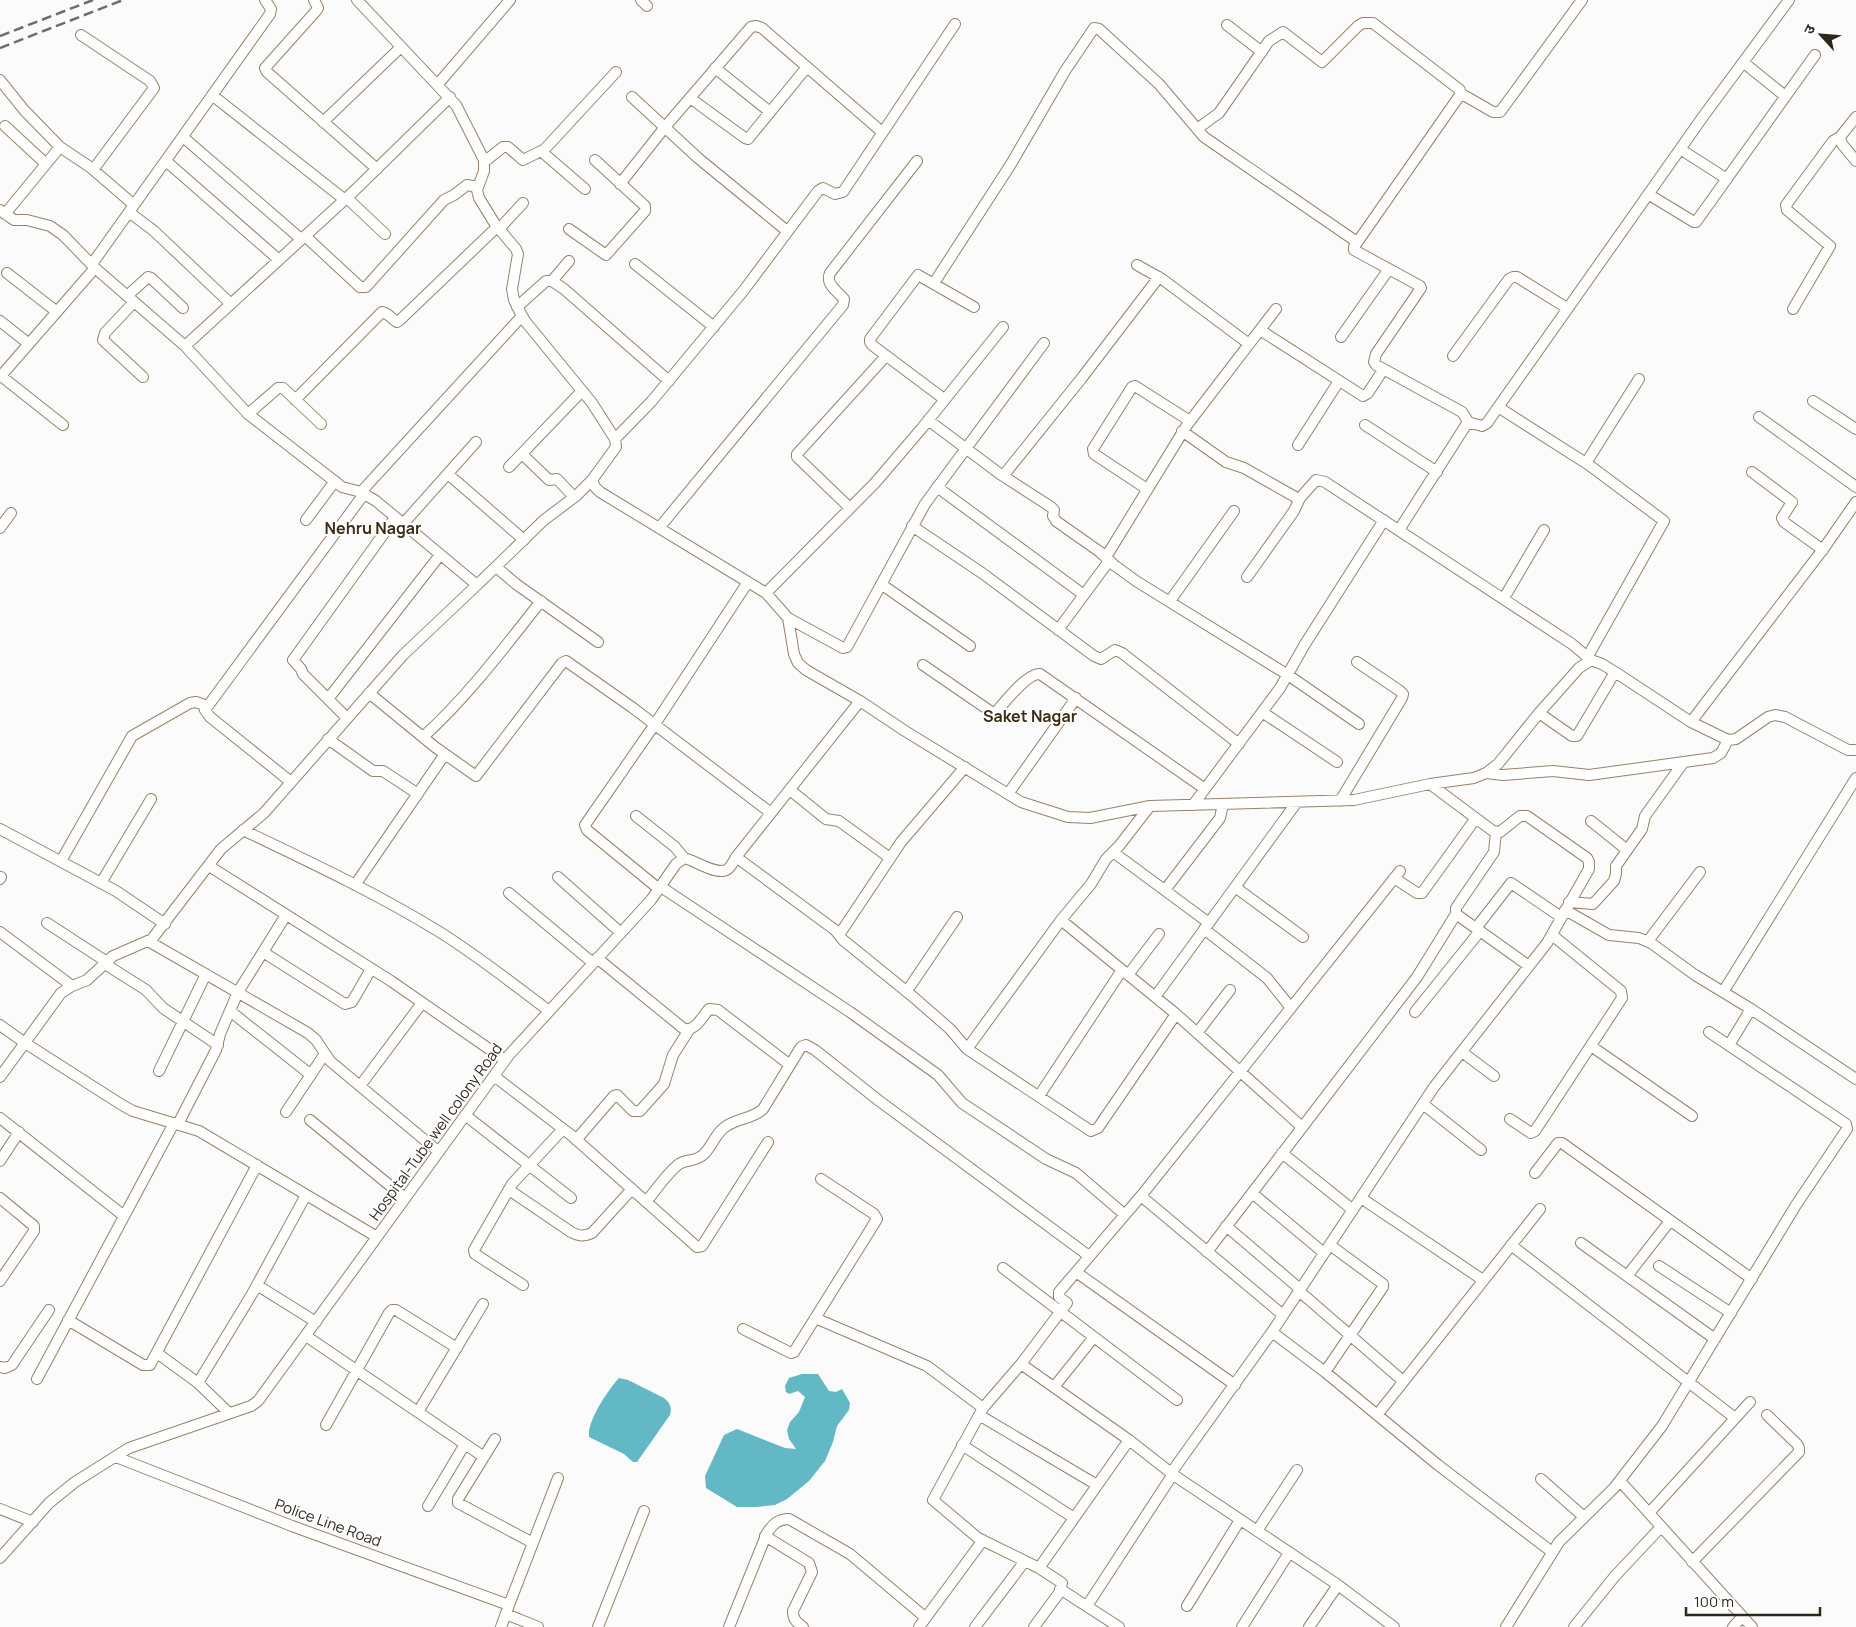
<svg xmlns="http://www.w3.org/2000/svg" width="1856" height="1627" font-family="Manrope,'Noto Sans Devanagari',sans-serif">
	<rect width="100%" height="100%" fill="#fbfbfb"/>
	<path fill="#62b8c4" d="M802 1374H818L829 1391 836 1392 842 1389 850 1403 849 1410 837 1426 833 1442 825 1461 809 1481 787 1499 775 1505 756 1507H737L706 1488 705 1476 724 1435 737 1429 785 1448 796 1449 789 1439 787 1430 790 1422 799 1412 805 1397 798 1391 789 1394 786 1392 785 1386 789 1378Z
		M619 1378 628 1380 664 1398C670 1403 672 1407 670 1415L637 1462H633L624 1454 589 1437C587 1421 608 1390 619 1378Z"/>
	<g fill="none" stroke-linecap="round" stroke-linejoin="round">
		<g stroke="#998268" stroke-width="12">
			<path id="street" d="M314 0 318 8 316 11 265 68 267 72 377 169
				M357 0 456 105 484 160V171L477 190 479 198 495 224 516 249 518 254 512 289 514 300 520 312 525 321 592 403 615 439 616 447 592 480 595 487 600 492 766 593 788 618 794 654 798 663 806 670 860 701 905 731 1021 802 1068 817 1090 818 1150 806 1354 800 1430 784 1474 778 1486 773 1498 764 1539 713 1579 668 1591 660 1602 664 1615 672 1691 722 1728 740 1736 739 1768 717 1775 715 1785 717 1848 750H1856
				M641 0 647 6
				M1227 25 1262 52
				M81 35 150 81 154 88 93 170
				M1743 62 1785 96
				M715 68 770 112
				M0 80 24 110 60 147 90 167 134 205
				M438 84 510 0
				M1460 93 1493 112H1500L1582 0
				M212 95 345 200
				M632 97 698 158 787 231
				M690 98 745 138 748 139 807 67
				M1856 117 1840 137 1842 144 1856 161
				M323 122 401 47
				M5 126 46 164
				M1197 129 1219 113 1269 41 1283 32 1322 62 1358 26 1363 23H1373L1460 90V95L1354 247V250L1420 286 1421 288 1376 354 1374 362 1376 365 1462 412 1469 423
				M183 137 301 239
				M1680 149 1727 179
				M543 151 616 72
				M166 161 279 260
				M484 162 503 147H508L523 160 541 151 585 189
				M620 184 665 127 751 27 756 26 762 28 882 132
				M1648 194 1694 222H1696L1815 55
				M347 198 385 234
				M0 210 14 220H27L50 226 63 235 95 268 185 346 248 414 342 487 361 492 376 501 477 585 544 520 576 496 592 480
				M129 212 154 231 231 304
				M5 214 60 147
				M499 229 523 203
				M569 229 606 255 645 211V206L595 160
				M305 236 360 287H366L444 200 454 195 467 185 478 187
				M92 264 270 14 271 9 265 0
				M635 264 714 327
				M1137 265 1162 279 1249 344
				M7 273 57 312
				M552 281 569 261
				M934 283 1011 164 1065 71 1094 28 1099 29 1159 84 1204 137 1357 242
				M127 296 148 277 151 278 183 308
				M134 302 105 333 103 340 143 377
				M517 307 546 281H552L564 289 669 381
				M1793 309 1830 246 1787 210 1786 205 1833 141 1840 137
				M0 321 29 344
				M1260 330 1363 396 1368 393 1383 370
				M1341 337 1389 269
				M185 346 352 193 450 97
				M1453 356 1509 279 1513 277H1517L1567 308
				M1 376 63 425
				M0 377 95 268
				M944 399 872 345 870 342V339L918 275 974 307
				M295 400 382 312C388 313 392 319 397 322L400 320 497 227
				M1813 401 1856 429
				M1498 407 1589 465 1664 521 1588 656
				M248 414 278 388H283L321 424
				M1759 417 1856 487
				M928 420 1000 474 1051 507 1054 510 1053 516 1056 521 1100 552 1114 565 1136 581 1288 675 1359 724
				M1365 425 1437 472
				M1182 431 1226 462 1244 468 1297 498H1300L1316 480 1325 482 1572 644 1591 660
				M615 439 651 402 744 290 818 191 823 188 835 194 843 192 955 24
				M1298 445 1339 381
				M522 454 549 480 557 479 574 497
				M1586 463 1639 379
				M509 467 582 391
				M1752 472 1792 502 1782 518 1784 522 1823 550
				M448 474 524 540
				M1003 476 1081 379 1159 277
				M937 487 1084 595
				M1147 489 1094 454 1093 449 1132 387 1135 386 1190 421
				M361 492 522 316
				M850 508 797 457V454L886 356
				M306 520 335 481
				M403 524 476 442
				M912 526 982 573 1094 656 1101 659 1115 650 1122 653 1239 744
				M0 528 11 513
				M659 528 843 305 844 299C837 291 825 284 830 273L917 161
				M1399 530 1466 425 1471 423 1482 426 1487 423 1702 118 1789 0
				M1106 557 1187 425 1276 309
				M496 567 516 584 598 642
				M1247 577 1294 511 1300 498
				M881 584 970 646
				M766 593 875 483 922 428 1003 327
				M1504 598 1544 530
				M1170 601 1234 511
				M788 618 843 648 847 647 925 504 1044 343
				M1058 630 1109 561
				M923 665 993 713 996 712C1005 702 1027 673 1040 674L1205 789
				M369 693 435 747 476 776 562 663 566 661 633 708 771 813
				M328 699 440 555
				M1262 712 1337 762
				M1539 713 1572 736H1577L1615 672
				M347 718 303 674 301 669 293 660 395 518
				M1691 722 1824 548 1856 502
				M423 737C468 696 504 648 541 601
				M328 739 373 771H383L418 794
				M1486 773 1503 775 1553 771 1589 775 1713 758 1721 753 1728 740
				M291 782 210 717 205 710 364 494
				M790 790 826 819 839 821 890 858
				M1008 794 1076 698
				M1340 801 1402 698 1403 694 1400 691 1357 662
				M1193 805 1280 688 1305 644 1384 520
				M636 816 675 847 684 858
				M1591 821 1627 850
				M0 829 116 891 165 924
				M243 830C310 862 376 893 438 931 477 955 513 984 549 1011
				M1113 852 1209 923
				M736 857 835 930 843 940 911 995 950 1029 967 1049 1091 1131 1098 1128 1176 1014
				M61 861 132 736 190 703 196 702 207 706
				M209 866 391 981 505 1060
				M558 877 621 933
				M1394 878 1417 893H1422L1476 818
				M0 879 1 877
				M101 883 151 799
				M355 885 445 754
				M661 887 850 1012 938 1075 962 1103 1046 1159 1076 1173 1125 1215
				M1235 887 1303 937
				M659 889 587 830 585 825 655 724 748 582
				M1165 890 1220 818 1223 804
				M509 893 593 963
				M1569 902 1593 904 1614 881 1616 874V866L1642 829 1645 816 1683 763
				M1565 910 1609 935 1639 938 1651 943 1695 975 1751 1009 1856 1079
				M1456 914V908L1494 852 1496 832
				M1061 920 1176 1014 1302 1127
				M47 923 107 962
				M1476 928 1511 883 1561 917
				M1204 929 1267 978 1291 1008
				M0 932 72 986
				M839 935 901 842 965 767
				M148 941 308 1033 316 1040 330 1061 439 1152
				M1648 941 1700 872
				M263 952 345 1004 352 1002 371 969
				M597 958 684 1029C696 1031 702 1017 709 1009L718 1010 790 1065
				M105 964 146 990 163 1008 218 1045
				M1128 975 1159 934
				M907 991 957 917
				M1723 992 1856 778
				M1155 997 1297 802
				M230 1011 311 1075
				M1415 1012 1480 931
				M0 1025 25 1043 122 1105 133 1111 199 1131 377 1237
				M1197 1033 1230 990
				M1729 1045 1751 1009
				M1591 1046 1692 1116
				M967 1049 1061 920 1091 884 1106 859 1119 846 1150 806
				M1462 1052 1494 1076
				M159 1071 206 974
				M494 1076 571 1135 697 1247 702 1246 768 1142
				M0 1077 61 993 72 986 87 980 113 956 152 939 221 849 264 813 403 655 477 585
				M360 1086 422 1003
				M1039 1096 1122 970
				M1423 1104 1481 1150
				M286 1112 324 1055
				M465 1115 571 1198
				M0 1118 124 1216
				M1510 1119 1531 1133 1535 1131 1622 998 1621 991 1552 935
				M310 1120 405 1198
				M178 1124 216 1050 220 1034 238 992 286 915
				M576 1140 614 1096 617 1095 633 1111H640L664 1084 673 1055 689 1030
				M1282 1153 1353 1210
				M0 1161 19 1132
				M1535 1173 1558 1143H1562L1752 1279
				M509 1190 571 1232C579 1236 583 1237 592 1233L632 1189
				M1252 1193 1324 1253
				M1141 1196 1283 1315
				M0 1198 34 1226V1231L0 1281
				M1361 1198 1483 1280
				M646 1202C656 1190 667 1173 679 1164 687 1159 696 1162 704 1154 712 1146 716 1133 725 1127 737 1118 753 1119 763 1109L801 1047 806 1045 815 1050 878 1100 1089 1256
				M1226 1226 1300 1289
				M1581 1243 1715 1339
				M1511 1245 1735 1418
				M1207 1252 1417 977 1456 914 1529 966
				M1659 1266 1731 1313
				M1003 1268 1177 1400
				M1076 1272 1235 1385
				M1627 1276 1670 1221
				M257 1285 316 1322
				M523 1285 475 1254 474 1250 512 1184 563 1129
				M1299 1291 1403 1381
				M815 1318 927 1366 983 1408 1021 1364 1067 1303 1059 1297V1292L1141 1196 1400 871
				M68 1320 143 1365H150L257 1165
				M743 1329 791 1353 794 1352 877 1219 874 1214 821 1179
				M1272 1332 1325 1372 1438 1465 1552 1552
				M306 1336 484 1457
				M157 1353 198 1383 229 1413
				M1021 1364 1129 1440 1175 1476 1338 1585 1394 1627
				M0 1367 5 1368 12 1365 49 1310
				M1325 1372 1383 1287V1284L1330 1245
				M37 1379 174 1123
				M198 1383 252 1294 306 1195
				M1054 1387 1094 1337
				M983 1408 933 1500 978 1538 1039 1568 1062 1583 1059 1593 1034 1627
				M418 1412 483 1304
				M979 1415 1097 1485
				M1377 1415 1540 1209
				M326 1425 389 1313 392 1310H396L457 1348
				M495 1439 458 1499V1503L533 1543
				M962 1445 1074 1518
				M116 1457 292 1526 509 1605 501 1627
				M1171 1473 1272 1332 1434 1087 1547 943 1589 869V862L1587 858 1527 816H1520L1500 832 1493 831 1430 784
				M1541 1479 1584 1517
				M1620 1481 1752 1627
				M428 1506 465 1444
				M0 1509 33 1522
				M1649 1513 1750 1402
				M1257 1531 1297 1470
				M765 1536 809 1563 812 1572 793 1611C793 1619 796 1622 803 1627
				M0 1558 49 1503 75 1482 129 1448 251 1406 258 1401 509 1055 651 900 676 864 684 858C697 861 720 878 729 868 732 865 734 861 736 857L860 701
				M1692 1562 1799 1452V1448L1797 1444 1767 1415
				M1039 1568 1129 1440
				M1060 1589 1119 1627
				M509 1605 558 1478
				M1087 1606 1173 1474
				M1187 1606 1240 1520
				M506 1614 538 1627
				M598 1627 644 1511
				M729 1627 767 1533C773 1524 778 1519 789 1519L850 1554 926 1618
				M919 1627 983 1540
				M975 1627 1025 1561
				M1242 1627 1289 1553
				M1309 1627 1338 1585
				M1506 1627 1559 1542 1614 1488 1662 1426 1796 1205 1847 1129 1846 1124 1709 1032
				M1574 1627 1615 1576 1661 1527
				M1733 1627 1742 1617"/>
		</g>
		<use href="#street" stroke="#fff" stroke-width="10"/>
		<path stroke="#726c65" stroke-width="2.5" stroke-dasharray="10 5" stroke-linecap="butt" d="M0 36 93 0
			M0 48 123 0"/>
	</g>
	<g text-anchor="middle" stroke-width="4" stroke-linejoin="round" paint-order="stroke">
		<g font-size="15" fill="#30271c" stroke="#fff">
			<text transform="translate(436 1132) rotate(-54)" y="5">Hospital-Tube well colony Road</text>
			<text transform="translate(328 1523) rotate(20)" y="5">Police Line Road</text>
		</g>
		<g font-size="16" font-weight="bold" fill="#3f2c15" stroke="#fff">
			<text x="373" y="534">Nehru Nagar</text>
			<text x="1030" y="722">Saket Nagar</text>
		</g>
	</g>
	<g transform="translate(1821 35) rotate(296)" stroke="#ffffff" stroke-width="4" paint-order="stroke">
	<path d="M0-4L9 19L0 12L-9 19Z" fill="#30271c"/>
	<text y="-8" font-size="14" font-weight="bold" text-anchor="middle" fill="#30271c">उ</text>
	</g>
	<path d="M1686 1607v8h134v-8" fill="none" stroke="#30271c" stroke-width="2.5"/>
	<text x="1694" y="1607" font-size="15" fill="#30271c" stroke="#ffffff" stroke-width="4" paint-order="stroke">100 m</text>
</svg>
